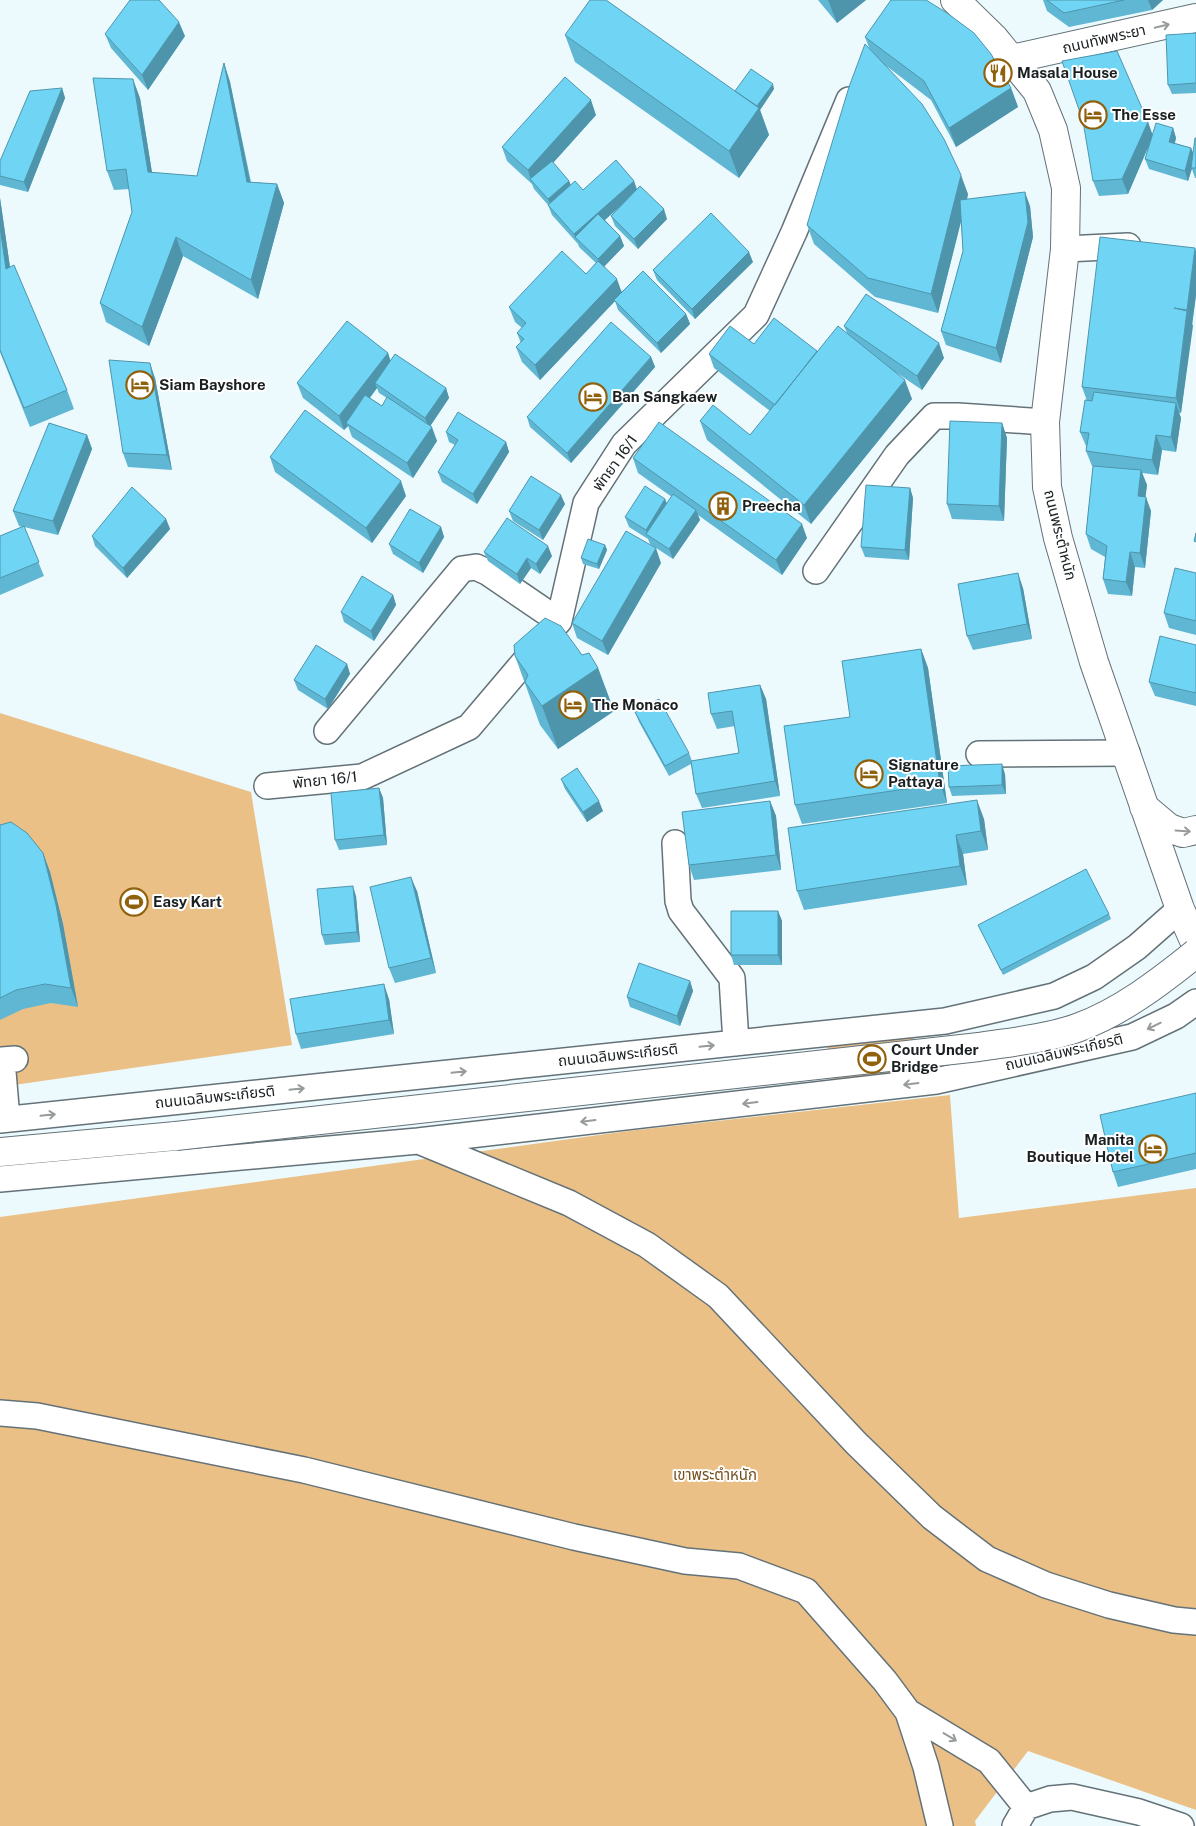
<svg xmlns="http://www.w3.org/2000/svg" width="1196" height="1826" font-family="'Public Sans','Noto Sans Thai',sans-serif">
	<rect width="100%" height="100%" fill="#ecfafe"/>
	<path fill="#ebc086" d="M0 713 251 792 292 1045 0 1087Z
		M913 1035 917 1075 832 1084 827 1044Z
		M950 1095 959 1218 1196 1188V1810L1028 1751 975 1821 976 1826H0V1217L628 1131Z"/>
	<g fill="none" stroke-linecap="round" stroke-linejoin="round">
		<g stroke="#647278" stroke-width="28">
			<path id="minor" d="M1065 249 1128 246
				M816 571 897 455 934 416H958L1045 422
				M327 731 462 569 476 567 487 572 559 621
				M979 754 1127 753
				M267 786 362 777 469 727 559 621 586 503 624 444 756 315 794 232 849 100
				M675 843 678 901 681 911 732 978 736 1043
				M7 1119 2 1060 15 1059
				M0 1120 945 1021 1054 996 1094 977 1137 947 1180 909
				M421 1142 569 1203 647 1245 718 1296 856 1443 932 1517 987 1559 1046 1585 1109 1605 1174 1620 1196 1622
				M0 1179 418 1141 936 1081 1132 1037 1176 1016 1196 1002
				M0 1413 37 1416 304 1470 574 1537 685 1561 739 1566 806 1591 885 1681 908 1712 926 1767 940 1826
				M908 1712 989 1761 1026 1807
				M1015 1826 1026 1807 1050 1799 1072 1797 1139 1812 1181 1826"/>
		</g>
		<g stroke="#647278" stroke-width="30">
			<path id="major" d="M955 0 994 38 1037 91 1053 130 1066 188 1065 249 1045 422 1047 487 1058 538 1094 662 1180 909 1196 945
				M1012 59 1196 18
				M1144 807 1169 828 1183 833 1196 830
				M0 1152 176 1136"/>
		</g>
		<use href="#minor" stroke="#fff" stroke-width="25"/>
		<use href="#major" stroke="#fff" stroke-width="28"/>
		<g stroke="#647278" stroke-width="30" stroke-linecap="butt">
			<path id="major-bridge" d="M176 1136 979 1047C1011 1042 1045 1039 1077 1028 1121 1012 1160 982 1196 953"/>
		</g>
		<use href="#major-bridge" stroke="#fff" stroke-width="28"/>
	</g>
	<path fill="#60b7d3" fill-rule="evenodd" d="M818 0H866L837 23Z
		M1043 0H1163L1152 10 1069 27 1047 11Z
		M1196 33V93L1172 94 1168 85Z
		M105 34 185 36 148 90 111 48Z
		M565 35 736 91 774 89 760 110 769 135 739 178 575 62Z
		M865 37 1011 88 1018 107 956 147 931 100 885 65 968 194 967 200 1030 206 1033 237 1001 363 946 345 941 331 963 251 961 220 938 313 875 297 814 244 807 225 870 50Z
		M224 63 230 82 251 182 277 184 284 203 258 299 183 256 149 346 106 322 100 303 132 212 129 189 114 190 107 171 140 98 152 173 197 176Z
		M62 88 65 98 28 192 0 185V161Z
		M596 115 553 163 569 181 571 185 583 190 634 181 637 189 667 219 638 249 615 226 611 216 621 206 605 220 620 236 624 246 604 266 622 292 686 314 690 324 661 353 618 310 615 301 540 380 522 362 516 347 521 343 517 333 522 328 515 322 509 307 586 274 596 263 579 247 578 244 552 215 548 205 534 189 532 184 507 161 502 147Z
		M1148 122 1152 134 1173 128 1176 138 1175 143 1191 148 1193 153 1196 138V178H1195L1192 169 1188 181 1149 169 1145 159 1149 145 1128 194 1099 196 1093 181Z
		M0 198 10 267 67 390 74 409 30 427 0 352Z
		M1195 248 1196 252V295L1181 413H1179L1181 418 1176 452 1162 450 1158 475 1142 473 1147 485 1145 497 1151 511 1145 568 1135 567 1132 596 1108 594 1103 579 1105 557 1091 549 1086 534 1093 466H1092L1086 451 1087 447 1086 446 1080 432 1087 401 1082 387Z
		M753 262 695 319 657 280 653 270Z
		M844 326 944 358 922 390 897 373 912 399 811 524 707 440 700 421 750 435 770 411 714 368 709 354 754 344 817 352 847 333Z
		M388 353 390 361 446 388 449 398 430 426 437 441 413 478 352 437 348 426 344 430 303 398 297 383ZM377 388 379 393 387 398 382 406 370 398Z
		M651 357 655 367 571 463 530 427 527 417Z
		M155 378 172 470 128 467 123 453Z
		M1002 423 1007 438 1004 521 952 519 947 504Z
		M446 432 506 442 509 452 477 504 442 482 438 472 455 445 449 442Z
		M87 435 92 449 58 535 24 527 44 576 0 595V536L22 527 19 526 13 511Z
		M270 457 406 496 372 543 275 472Z
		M633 458 807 538 782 575 698 515 700 520 673 559 650 544 648 539 629 527 625 517 665 499 667 504 672 497 638 473Z
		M910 488 913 498 909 560 865 557 861 547Z
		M565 504 543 540 513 521 509 511Z
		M166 519 170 529 127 578 95 546 92 536Z
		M441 527 444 537 423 573 393 554 389 544Z
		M605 545 607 550 599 569 583 564 581 558Z
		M484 552 552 556 540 574 531 568 520 584 488 561Z
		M661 563 608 655 577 638 572 623Z
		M1196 573V635L1169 628 1164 613Z
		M1023 588 1032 639 973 650 967 636Z
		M393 595 396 605 374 641 344 622 341 612Z
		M1196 645V706L1155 696 1149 682Z
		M921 649 928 668 947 803 802 824 795 805 850 717Z
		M582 655 598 668 614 711 558 749 540 725 515 656Z
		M347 664 350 674 328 709 298 690 294 680Z
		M760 685 766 699 780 796 702 808 696 794 691 764 669 776 639 722 635 712 689 753 692 761 739 753 735 726 717 729 711 714Z
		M1005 774 1006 794 952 796 949 787Z
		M561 779 603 811 587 822 565 789Z
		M379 788 383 798 387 845 339 850 335 840Z
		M770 801 776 816 781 870 694 880 689 865Z
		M984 819 988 850 963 854 967 885 804 910 797 891Z
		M0 825 43 853 50 872 63 924 78 1007 51 1003 23 1009 0 1020Z
		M417 891 436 973 395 983 389 968Z
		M356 896 360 942 325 945 322 935Z
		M778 911 782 921V965H734L731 955Z
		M1109 914 1111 919 1003 975 978 925Z
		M690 981 693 991 680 1026 630 1007 627 997Z
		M389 999 394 1034 301 1049 296 1034Z
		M1196 1094V1169L1118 1187 1113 1172Z"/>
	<path fill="#4e95ac" d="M828 0H866L837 23Z
		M1148 0H1163L1152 10Z
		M179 22 185 36 148 90 142 75Z
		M224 63 230 82 254 201 247 182Z
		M133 79 140 98 155 191 148 172Z
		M773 84 774 89 760 110 769 135 739 178 729 151 757 106Z
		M62 88 65 98 28 192 24 182Z
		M1011 88 1018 107 956 147 949 128Z
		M591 100 596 115 534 184 531 180 528 170Z
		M1148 122 1153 136 1128 194 1122 179Z
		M1173 128 1176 138 1172 152 1169 142Z
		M1191 148 1195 158 1188 181 1185 171Z
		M961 175 968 194 938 313 931 294Z
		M569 181 573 191 552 209 548 199Z
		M634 181 637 191 580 242 575 237 577 244 574 234Z
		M277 184 284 203 258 299 251 280Z
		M1025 192 1030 206 1033 237 1001 363 996 348Z
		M0 198 13 288 6 269 0 227Z
		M664 209 667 219 638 249 634 239Z
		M620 236 624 246 602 269 598 259Z
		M176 237 183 256 149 346 142 327Z
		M1195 248 1196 252V295L1192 324 1187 310Z
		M749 252 753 262 695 319 692 309Z
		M617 279 622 293 614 300 615 301 540 380 535 365Z
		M1187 311 1193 326 1181 413 1176 398Z
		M686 314 690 324 661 353 657 343Z
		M939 343 944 358 922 390 917 376Z
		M388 353 393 368 375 383 377 388 349 424 346 423 348 426 344 430 339 416Z
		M651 357 655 367 571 463 567 453Z
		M150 363 155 378 172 470 167 455Z
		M905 380 912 399 811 524 804 505Z
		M446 388 449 398 429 428 425 418Z
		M1176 403 1181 418 1176 452 1171 437Z
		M1002 423 1007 438 1004 521 999 506Z
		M432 427 437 441 413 478 407 463Z
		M87 435 92 449 58 535 53 521Z
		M1156 435 1162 450 1158 475 1152 460Z
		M506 442 509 452 477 504 473 494Z
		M1141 470 1147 485 1144 510 1138 496Z
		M401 481 406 496 372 543 366 528Z
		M910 488 913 498 909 560 905 550Z
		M561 495 565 504 543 540 539 530Z
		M1146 497 1151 511 1145 568 1140 553Z
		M665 499 669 509 648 535 646 530Z
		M696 510 700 520 673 559 669 549Z
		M166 519 170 529 127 578 123 568Z
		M802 524 807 538 782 575 776 560Z
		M441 527 444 537 423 573 419 563Z
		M605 545 607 550 599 569 597 564Z
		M548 546 552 556 540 574 536 564Z
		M656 548 661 563 608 655 602 641Z
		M1130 552 1135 567 1132 596 1126 582Z
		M527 558 531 568 520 584 517 574Z
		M1018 573 1023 588 1032 639 1027 624Z
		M393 595 396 605 374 641 371 631Z
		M921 649 928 668 947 803 940 784Z
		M347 664 350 674 328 709 325 699Z
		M598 668 614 711 558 749 542 706Z
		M760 685 766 699 780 796 775 781Z
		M1002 764 1005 774 1006 794 1002 785Z
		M379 788 383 798 387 845 384 835Z
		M977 800 984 819 988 850 981 831Z
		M599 801 603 811 587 822 583 812Z
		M770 801 776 816 781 870 776 855Z
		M956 835 963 854 967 885 960 866Z
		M43 853 50 872 63 924 78 1007 71 988Z
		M411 877 417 891 436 973 431 958Z
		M353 886 356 896 360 942 357 932Z
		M778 911 782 921V965L778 955Z
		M690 981 693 991 680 1026 677 1016Z
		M384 984 389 999 394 1034 389 1020Z"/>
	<path fill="#70d5f5" stroke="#4e95ac" d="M130 0H159L179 22 142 75 105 34Z
		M590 0H606L759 108 729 151 565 35Z
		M891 0H926L947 13 974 33 991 54 1011 88 949 128 924 81 865 37Z
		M1047 0H1124L1064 13Z
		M1196 33V83L1168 85 1166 35Z
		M865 44 922 104 944 139 961 175 931 294 868 278 807 225 849 87Z
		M1117 51 1148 122 1122 179 1093 181 1083 121 1062 61Z
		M224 63 247 182 277 184 251 280 176 237 142 327 100 303 132 212 126 169 107 171 93 78 133 79 148 172 197 176Z
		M751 69 773 84 757 106 735 91Z
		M565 77 591 100 528 170 502 147Z
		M62 88 24 182 0 176V161L30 91Z
		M1156 123 1173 128 1169 142 1191 148 1185 171 1145 159Z
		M1195 138H1196V168H1191Z
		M616 160 634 181 574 234 548 205 575 181 583 190Z
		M552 161 569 181 548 199 530 179Z
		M640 186 664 209 634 239 611 216Z
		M1025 192 1028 222 996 348 941 331 963 251 960 200Z
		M711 213 749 252 692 309 653 270Z
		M598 214 620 236 598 259 575 237Z
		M0 227 6 269 14 265 67 390 24 408 0 350Z
		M1100 237 1195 248 1187 310 1174 308 1187 311 1176 398 1082 387Z
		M562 251 586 274 598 261 617 279 535 365 516 347 524 339 517 333 526 323 509 307Z
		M643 271 686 314 657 343 614 300Z
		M866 294 939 343 917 376 844 326Z
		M774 318 817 351 775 405 709 354 730 326 754 344Z
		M347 321 388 353 339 416 297 383Z
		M611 322 651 357 567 453 527 417Z
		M838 326 905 380 804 505 700 421 713 405 750 435Z
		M395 354 446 388 425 418 375 383Z
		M109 360 150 363 167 455 123 453Z
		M1094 392 1176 403 1171 437 1156 435 1152 460 1086 451 1089 433 1080 432 1085 400 1092 401Z
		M365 395 382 406 387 397 432 427 407 463 346 423Z
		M305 410 401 481 366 528 270 457Z
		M458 412 506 442 473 494 438 472 458 440 446 432Z
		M950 421 1002 423 999 506 947 504Z
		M659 422 802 524 776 560 633 458Z
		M49 423 87 435 53 521 13 511Z
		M1093 466 1141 470 1138 496 1146 497 1140 553 1130 552 1126 582 1103 579 1107 546 1086 534Z
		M531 476 561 495 539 530 509 511Z
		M866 485 910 488 905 550 861 547Z
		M645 486 665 499 646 530 625 517Z
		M132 487 166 519 123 568 92 536Z
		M673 494 696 510 669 549 646 534Z
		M410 509 441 527 419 563 389 544Z
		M507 518 548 546 536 564 527 558 517 574 484 552Z
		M24 526 39 562 0 578V536Z
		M626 531 656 548 602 641 572 623Z
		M1196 533V542L1194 541Z
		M588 539 605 545 597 564 581 558Z
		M1175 568 1196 573V621L1164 613Z
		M1018 573 1027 624 967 636 958 584Z
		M362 576 393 595 371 631 341 612Z
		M545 618 561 626 582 655 589 653 598 668 542 706 525 682 528 675 515 656 514 645Z
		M1160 636 1196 645V693L1149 682Z
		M316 645 347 664 325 699 294 680Z
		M921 649 940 784 795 805 784 726 850 717 842 661Z
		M760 685 775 781 696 794 691 761 739 753 732 711 711 714 708 693Z
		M659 699 689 753 665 766 635 712Z
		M1002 764V785L949 787 948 766Z
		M577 768 599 801 583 812 561 779Z
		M379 788 384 835 335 840 331 793Z
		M977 800 981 831 956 835 960 866 797 891 788 828Z
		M770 801 776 855 689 865 682 812Z
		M11 822 27 833 43 853 56 905 71 988 45 984 16 990 0 998V825Z
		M1086 869 1109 914 1001 970 978 925Z
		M411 877 431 958 389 968 370 887Z
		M353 886 357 932 322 935 317 889Z
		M731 911H778V955H731Z
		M639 963 690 981 677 1016 627 997Z
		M384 984 389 1020 296 1034 290 999Z
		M1196 1093V1153L1113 1172 1100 1115Z"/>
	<defs><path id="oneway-shaft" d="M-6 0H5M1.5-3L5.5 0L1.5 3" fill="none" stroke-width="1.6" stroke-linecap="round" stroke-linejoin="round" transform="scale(1.25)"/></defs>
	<g stroke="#989b9c">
		<use href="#oneway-shaft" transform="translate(1162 26) rotate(-13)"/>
		<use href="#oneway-shaft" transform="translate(1183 831) rotate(4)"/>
		<use href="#oneway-shaft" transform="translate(1154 1026) rotate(154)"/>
		<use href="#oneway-shaft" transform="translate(707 1046) rotate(-6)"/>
		<use href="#oneway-shaft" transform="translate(459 1072) rotate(-6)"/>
		<use href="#oneway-shaft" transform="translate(911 1084) rotate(173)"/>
		<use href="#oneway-shaft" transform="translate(297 1089) rotate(-6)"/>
		<use href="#oneway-shaft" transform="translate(750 1103) rotate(173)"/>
		<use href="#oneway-shaft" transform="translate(48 1115) rotate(-6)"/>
		<use href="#oneway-shaft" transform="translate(588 1121) rotate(173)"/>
		<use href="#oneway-shaft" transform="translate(950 1737) rotate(31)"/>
	</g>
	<defs>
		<g id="restaurant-ring" transform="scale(1.4375)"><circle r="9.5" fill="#fff" stroke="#90610d" stroke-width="1.5"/><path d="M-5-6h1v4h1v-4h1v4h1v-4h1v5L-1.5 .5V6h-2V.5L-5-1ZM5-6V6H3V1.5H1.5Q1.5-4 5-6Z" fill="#90610d"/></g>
		<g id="hotel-ring" transform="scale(1.4375)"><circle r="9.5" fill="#fff" stroke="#90610d" stroke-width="1.5"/><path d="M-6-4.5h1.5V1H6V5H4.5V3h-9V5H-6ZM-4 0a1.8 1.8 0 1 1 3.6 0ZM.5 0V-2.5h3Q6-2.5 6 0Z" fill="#90610d"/></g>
		<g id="building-ring" transform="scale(1.4375)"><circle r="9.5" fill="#fff" stroke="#90610d" stroke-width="1.5"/><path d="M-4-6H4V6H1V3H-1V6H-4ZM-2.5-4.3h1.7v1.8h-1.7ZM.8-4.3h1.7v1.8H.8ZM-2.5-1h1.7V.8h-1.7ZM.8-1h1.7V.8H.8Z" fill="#90610d"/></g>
		<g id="stadium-ring" transform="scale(1.4375)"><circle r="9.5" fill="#fff" stroke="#90610d" stroke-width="1.5"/><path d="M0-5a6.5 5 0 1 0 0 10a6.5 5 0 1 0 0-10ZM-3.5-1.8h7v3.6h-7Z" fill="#90610d"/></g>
	</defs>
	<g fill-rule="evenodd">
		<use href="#restaurant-ring" x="998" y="73"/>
		<use href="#hotel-ring" x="1093" y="115"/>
		<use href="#hotel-ring" x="140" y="385"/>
		<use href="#hotel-ring" x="593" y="397"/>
		<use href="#building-ring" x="723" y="506"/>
		<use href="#hotel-ring" x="573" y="705"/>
		<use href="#hotel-ring" x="869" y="774"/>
		<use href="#stadium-ring" x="134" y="902"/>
		<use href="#stadium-ring" x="872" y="1059"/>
		<use href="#hotel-ring" x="1153" y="1149"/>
	</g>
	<g text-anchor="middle" stroke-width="4" stroke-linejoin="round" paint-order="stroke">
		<g font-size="15" fill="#1a2022" stroke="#fff">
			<text transform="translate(1104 39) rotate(-13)" y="5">ถนนทัพพระยา</text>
			<text transform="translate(615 463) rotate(-54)" y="5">พัทยา 16/1</text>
			<text transform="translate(1060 535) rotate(76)" y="5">ถนนพระตำหนัก</text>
			<text transform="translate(325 780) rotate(-6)" y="5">พัทยา 16/1</text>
			<text transform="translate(1064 1052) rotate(-13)" y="5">ถนนเฉลิมพระเกียรติ</text>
			<text transform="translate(618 1055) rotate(-6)" y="5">ถนนเฉลิมพระเกียรติ</text>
			<text transform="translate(215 1097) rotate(-6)" y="5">ถนนเฉลิมพระเกียรติ</text>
		</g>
		<g font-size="15" font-weight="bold" fill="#1a2022" stroke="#fff" text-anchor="start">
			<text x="1017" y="78">Masala House</text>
			<text x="1112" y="120">The Esse</text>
			<text x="159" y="390">Siam Bayshore</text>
			<text x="612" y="402">Ban Sangkaew</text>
			<text x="742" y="511">Preecha</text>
			<text x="592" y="710">The Monaco</text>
			<text x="888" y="770">Signature<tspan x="888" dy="17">Pattaya</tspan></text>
			<text x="153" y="907">Easy Kart</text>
			<text x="891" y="1055">Court Under<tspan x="891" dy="17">Bridge</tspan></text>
			<text x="1134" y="1145" text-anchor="end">Manita<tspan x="1134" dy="17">Boutique Hotel</tspan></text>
		</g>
		<g font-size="15" fill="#72501d" stroke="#fff">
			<text x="715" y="1480">เขาพระตำหนัก</text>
		</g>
	</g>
</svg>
